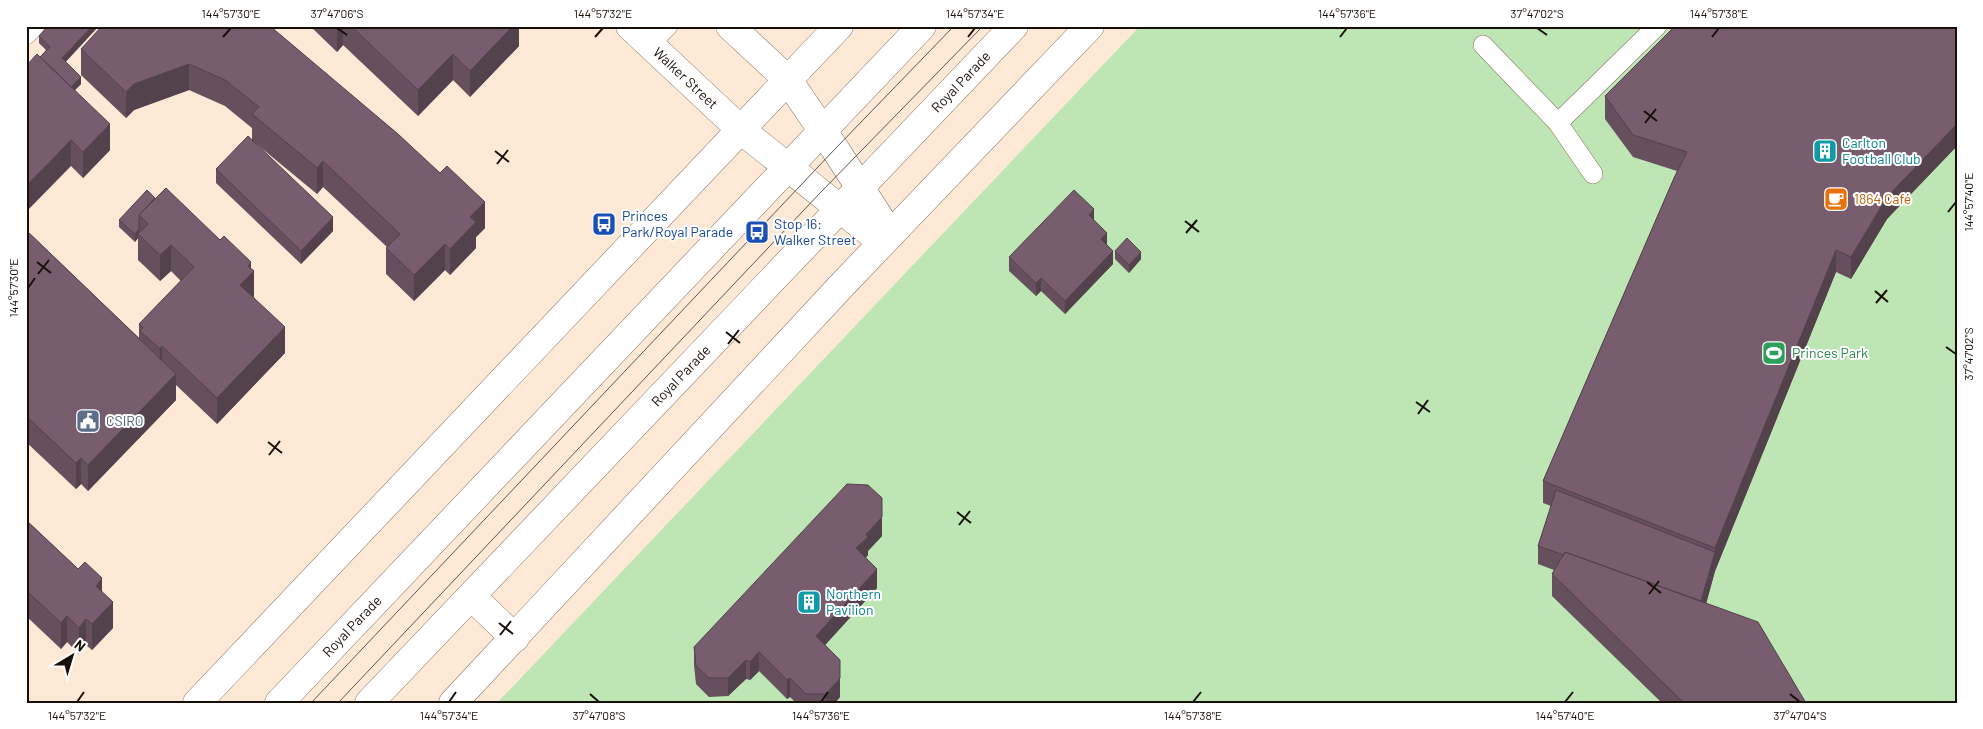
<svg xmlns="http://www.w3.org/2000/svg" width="1983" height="729" font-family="Barlow,sans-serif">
	<rect width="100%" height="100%" fill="#fde9d6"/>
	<path fill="#bee6b5" d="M1140 26H1957V703H497Z"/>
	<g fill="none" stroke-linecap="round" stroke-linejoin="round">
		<g stroke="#8a7460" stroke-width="20">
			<path id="service" d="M26 35 35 26
				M649 45 668 26
				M1483 45 1558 123 1593 174
				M1558 123 1657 26"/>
		</g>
		<g stroke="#8a7460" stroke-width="29">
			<g id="minor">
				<path id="s1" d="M630 26 741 130"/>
				<path d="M730 26 788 80"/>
			</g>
		</g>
		<g stroke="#8a7460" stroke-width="29">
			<g id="trunk">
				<path d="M788 80 835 149 890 234"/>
				<path d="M741 130 882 242"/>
				<path d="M471 596 515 638"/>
				<path d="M197 703 839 26"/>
				<path id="s2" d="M279 703 922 26"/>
				<path id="s3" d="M369 703 1014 26"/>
				<path d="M453 703 844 283 1090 26"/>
			</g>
		</g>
		<use href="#service" stroke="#fff" stroke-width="19"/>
		<use href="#minor" stroke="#fff" stroke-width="28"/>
		<use href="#trunk" stroke="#fff" stroke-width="28"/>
		<path stroke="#62564a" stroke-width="1" d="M311 703 835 149 954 26
			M338 703 820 193 983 26"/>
	</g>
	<path fill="#66505e" d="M270 26 485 228 476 237V248L450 275 445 270 414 301 386 274V248L387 247 323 187 317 194 254 142 333 231 301 264 216 183V169L252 140V128L225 106 189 90 134 110 126 118 81 75V49Z
		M310 26H519V46L470 97 453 80 418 116 343 45 337 52Z
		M1957 26V146L1887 219 1851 279 1836 272 1715 571 1706 603 1806 703H1662L1552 596V574L1554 570 1538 564V546L1551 506 1543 503V481L1677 171 1633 157 1605 119V96Z
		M39 36 65 62 81 84 75 90 110 150 83 178 71 166 40 57 46 50 39 43Z
		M155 198 251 269 254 297 285 353 217 424 176 385V400L88 491 81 484 76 489 26 442V230L139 338V324L181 281 171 271 160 281 138 260V238L135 242 119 227V220Z
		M1094 220 1107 245 1113 264 1065 314 1041 291 1036 296 1009 271V257Z
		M1115 251 1141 259 1129 273 1115 259Z
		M26 520 102 591 113 628 92 650 86 645 79 654 67 642 61 649 26 616Z
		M882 536 868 551V555L866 558 877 588 825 645 840 697 835 703H796L790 697 787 699 759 671 750 680 746 679 728 696 709 697 696 684 694 665V647Z"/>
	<path fill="#53414c" d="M92 26H99L62 66V58Z
		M337 26H343V45L337 52Z
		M513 26H519V46L470 97V71Z
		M453 54V80L418 116V90Z
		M189 64V90L134 110 126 118V92L134 84Z
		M81 77V84L65 100V93Z
		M110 124V150L83 178V152Z
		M1957 124V146L1887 219 1851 279V257L1887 197Z
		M71 140V166L26 212V186Z
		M323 161V187L317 194V168Z
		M485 202V228L476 237V248L450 275V249L470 217Z
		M1094 209V223L1089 215Z
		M333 217V231L301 264V251Z
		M139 229V236L138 234V238L135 242V234Z
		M1107 233V246L1101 239Z
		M445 244V270L414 301V275Z
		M171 245V271L160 281V255Z
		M1836 250V272L1715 571 1701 623V604L1715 552V548Z
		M1113 251V264L1065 314V301Z
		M1141 252V259L1129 273V265Z
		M251 262V274L254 271V297L240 285 248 266Z
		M1041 278V291L1036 296V283Z
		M285 327V353L217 424V398Z
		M162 346V372L160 375V349Z
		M176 374V400L88 491V465Z
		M81 458V484L76 489V463Z
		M882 517V536L868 551V555L856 567V548L866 534Z
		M877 569V588L816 655V636Z
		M102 578V604L96 586Z
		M113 602V628L92 650V624Z
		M67 616V642L61 649V623Z
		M86 619V645L79 654V628Z
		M759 652V671L750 680V662Z
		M746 660V679L728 696V678Z
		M790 678V697L787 699V680Z
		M840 678V697L835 703H826V694Z"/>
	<path fill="#775d6d" stroke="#53414c" d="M48 26H92L62 58 81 77 71 87 40 57 50 47 39 36Z
		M102 26H270L398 134 440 173 447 166 485 202 470 217 476 222 450 249 445 244 414 275 386 248 400 234 323 161 317 168 252 114 259 107 225 80 189 64 134 84 126 92 81 49Z
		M351 26H513L470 71 453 54 418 90Z
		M1675 26H1957V124L1887 197 1851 257 1836 250 1715 548 1543 481 1674 178 1687 152 1633 135 1605 96Z
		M37 54 110 124 83 152 71 140 26 186V66Z
		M248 136 333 217 301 251 216 169Z
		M166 188 220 240 224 236 251 262 248 266 254 271 240 285 285 327 217 398 162 346 160 349 140 331 143 328 139 324 194 267 171 245 160 255 138 234 148 224 139 215Z
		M147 190 155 198 139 215V229L135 234 119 220Z
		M1074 190 1094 209 1089 215 1107 233 1101 239 1113 251 1065 301 1041 278 1036 283 1009 257Z
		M26 230 176 374 88 465 81 458 76 463 26 416Z
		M1127 238 1141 252 1129 265 1115 251Z
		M847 484 868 485 882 498V517L866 534 868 537 856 548 877 569 816 636 840 660V678L826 694H806L790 678 787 680 759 652 750 662 746 660 728 678H709L696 666 694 647Z
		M1556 490 1715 552 1701 601 1565 552 1564 555 1538 546Z
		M26 520 78 569 85 562 102 578 96 586 113 602 92 624 86 619 79 628 67 616 61 623 26 590Z
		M1565 552 1758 622 1806 703H1684L1552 574Z"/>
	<path fill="none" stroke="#181008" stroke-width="2" d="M337 28 347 35M1537 28 1547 35M223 37 231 28M595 37 603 28M968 37 975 28M1340 37 1347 28M1712 37 1719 28M1644 111 1657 121M1645 123 1656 109M495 151 509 162M497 164 508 150M1948 212 1956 202M1185 221 1199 232M1186 233 1197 220M37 262 51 273M38 274 49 260M28 288 35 278M1875 291 1888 302M1876 303 1887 290M726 332 740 343M728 344 739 330M1946 347 1956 354M1416 402 1430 412M1418 414 1428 400M268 442 282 453M269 455 280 441M957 512 971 523M959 525 970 511M1647 582 1661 593M1649 594 1659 581M499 623 513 634M500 635 511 621M590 694 599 702M1790 694 1800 702M77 702 84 692M449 702 456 692M821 702 828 692M1193 702 1201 692M1565 702 1573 692"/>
	<defs>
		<g id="building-square" transform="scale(1.25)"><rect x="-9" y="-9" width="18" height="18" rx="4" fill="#0f9aa8" stroke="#fff"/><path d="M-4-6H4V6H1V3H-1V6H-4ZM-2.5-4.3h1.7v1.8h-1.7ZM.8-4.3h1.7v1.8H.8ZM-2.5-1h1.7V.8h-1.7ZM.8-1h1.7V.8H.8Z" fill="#fff"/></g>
		<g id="cafe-square" transform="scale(1.25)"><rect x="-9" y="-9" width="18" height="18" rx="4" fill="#e8710a" stroke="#fff"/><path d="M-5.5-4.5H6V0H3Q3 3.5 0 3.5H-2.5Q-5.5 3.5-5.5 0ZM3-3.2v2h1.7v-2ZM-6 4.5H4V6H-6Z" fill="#fff"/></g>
		<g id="bus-square" transform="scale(1.25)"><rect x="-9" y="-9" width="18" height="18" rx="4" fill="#1a4fb4" stroke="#fff"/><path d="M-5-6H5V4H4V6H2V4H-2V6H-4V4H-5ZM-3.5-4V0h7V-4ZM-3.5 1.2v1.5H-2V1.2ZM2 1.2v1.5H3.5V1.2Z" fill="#fff"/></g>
		<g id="stadium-square" transform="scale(1.25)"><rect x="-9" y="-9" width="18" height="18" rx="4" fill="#2e9e5b" stroke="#fff"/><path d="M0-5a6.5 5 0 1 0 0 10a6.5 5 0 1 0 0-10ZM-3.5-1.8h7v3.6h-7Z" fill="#fff"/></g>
		<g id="civic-square" transform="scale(1.25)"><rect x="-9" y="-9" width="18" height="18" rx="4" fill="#5c6f8a" stroke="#fff"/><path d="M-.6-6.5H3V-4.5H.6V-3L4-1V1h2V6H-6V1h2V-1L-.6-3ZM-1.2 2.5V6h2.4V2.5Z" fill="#fff"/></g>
	</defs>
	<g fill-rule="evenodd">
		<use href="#building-square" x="1825" y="151"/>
		<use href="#cafe-square" x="1836" y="199"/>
		<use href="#bus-square" x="604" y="224"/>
		<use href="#bus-square" x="757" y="232"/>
		<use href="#stadium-square" x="1774" y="353"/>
		<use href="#civic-square" x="88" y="421"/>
		<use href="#building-square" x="809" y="602"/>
	</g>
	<g text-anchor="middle" stroke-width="4" stroke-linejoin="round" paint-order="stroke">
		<g font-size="14" fill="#181008" stroke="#fff">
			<text dy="5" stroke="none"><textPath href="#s1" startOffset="76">Walker Street</textPath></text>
			<text dy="5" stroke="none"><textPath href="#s3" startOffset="858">Royal Parade</textPath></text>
			<text dy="5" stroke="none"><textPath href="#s3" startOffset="452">Royal Parade</textPath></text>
			<text dy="5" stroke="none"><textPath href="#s2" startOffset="106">Royal Parade</textPath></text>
		</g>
		<g font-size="14" fill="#0d838f" stroke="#fff" text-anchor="start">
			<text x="1842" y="148">Carlton<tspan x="1842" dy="16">Football Club</tspan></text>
			<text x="826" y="599">Northern<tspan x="826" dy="16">Pavilion</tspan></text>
		</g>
		<g font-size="14" fill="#c56008" stroke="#fff" text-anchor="start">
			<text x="1854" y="204">1864 Café</text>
		</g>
		<g font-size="14" fill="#164399" stroke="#fff" text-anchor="start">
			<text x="622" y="221">Princes<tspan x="622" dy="16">Park/Royal Parade</tspan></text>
			<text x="774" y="229">Stop 16:<tspan x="774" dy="16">Walker Street</tspan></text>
		</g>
		<g font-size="14" fill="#27864d" stroke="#fff" text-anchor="start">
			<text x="1792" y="358">Princes Park</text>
		</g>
		<g font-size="14" fill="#4e5e75" stroke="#fff" text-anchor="start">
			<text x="106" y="426">CSIRO</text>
		</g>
	</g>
	<rect width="1983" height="729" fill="none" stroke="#ffffff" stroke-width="55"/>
	<g transform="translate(72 656) rotate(38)" stroke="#ffffff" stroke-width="4" paint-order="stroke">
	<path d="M0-4L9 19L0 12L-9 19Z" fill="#181008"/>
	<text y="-8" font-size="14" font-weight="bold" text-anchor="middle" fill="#181008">N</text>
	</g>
	<rect x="28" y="28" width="1928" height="674" fill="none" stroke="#181008" stroke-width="2"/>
	<g font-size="12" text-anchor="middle" fill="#181008">
		<text x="231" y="18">144°57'30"E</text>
		<text x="337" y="18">37°47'06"S</text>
		<text x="603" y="18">144°57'32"E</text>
		<text x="975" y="18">144°57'34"E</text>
		<text x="1347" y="18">144°57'36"E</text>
		<text x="1537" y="18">37°47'02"S</text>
		<text x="1719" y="18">144°57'38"E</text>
		<text transform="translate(1969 202) rotate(-90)" y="4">144°57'40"E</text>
		<text transform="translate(14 288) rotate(-90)" y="4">144°57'30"E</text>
		<text transform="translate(1969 354) rotate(-90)" y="4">37°47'02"S</text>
		<text x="77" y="720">144°57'32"E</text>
		<text x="449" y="720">144°57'34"E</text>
		<text x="599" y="720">37°47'08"S</text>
		<text x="821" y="720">144°57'36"E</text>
		<text x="1193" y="720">144°57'38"E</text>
		<text x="1565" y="720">144°57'40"E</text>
		<text x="1800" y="720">37°47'04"S</text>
	</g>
</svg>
